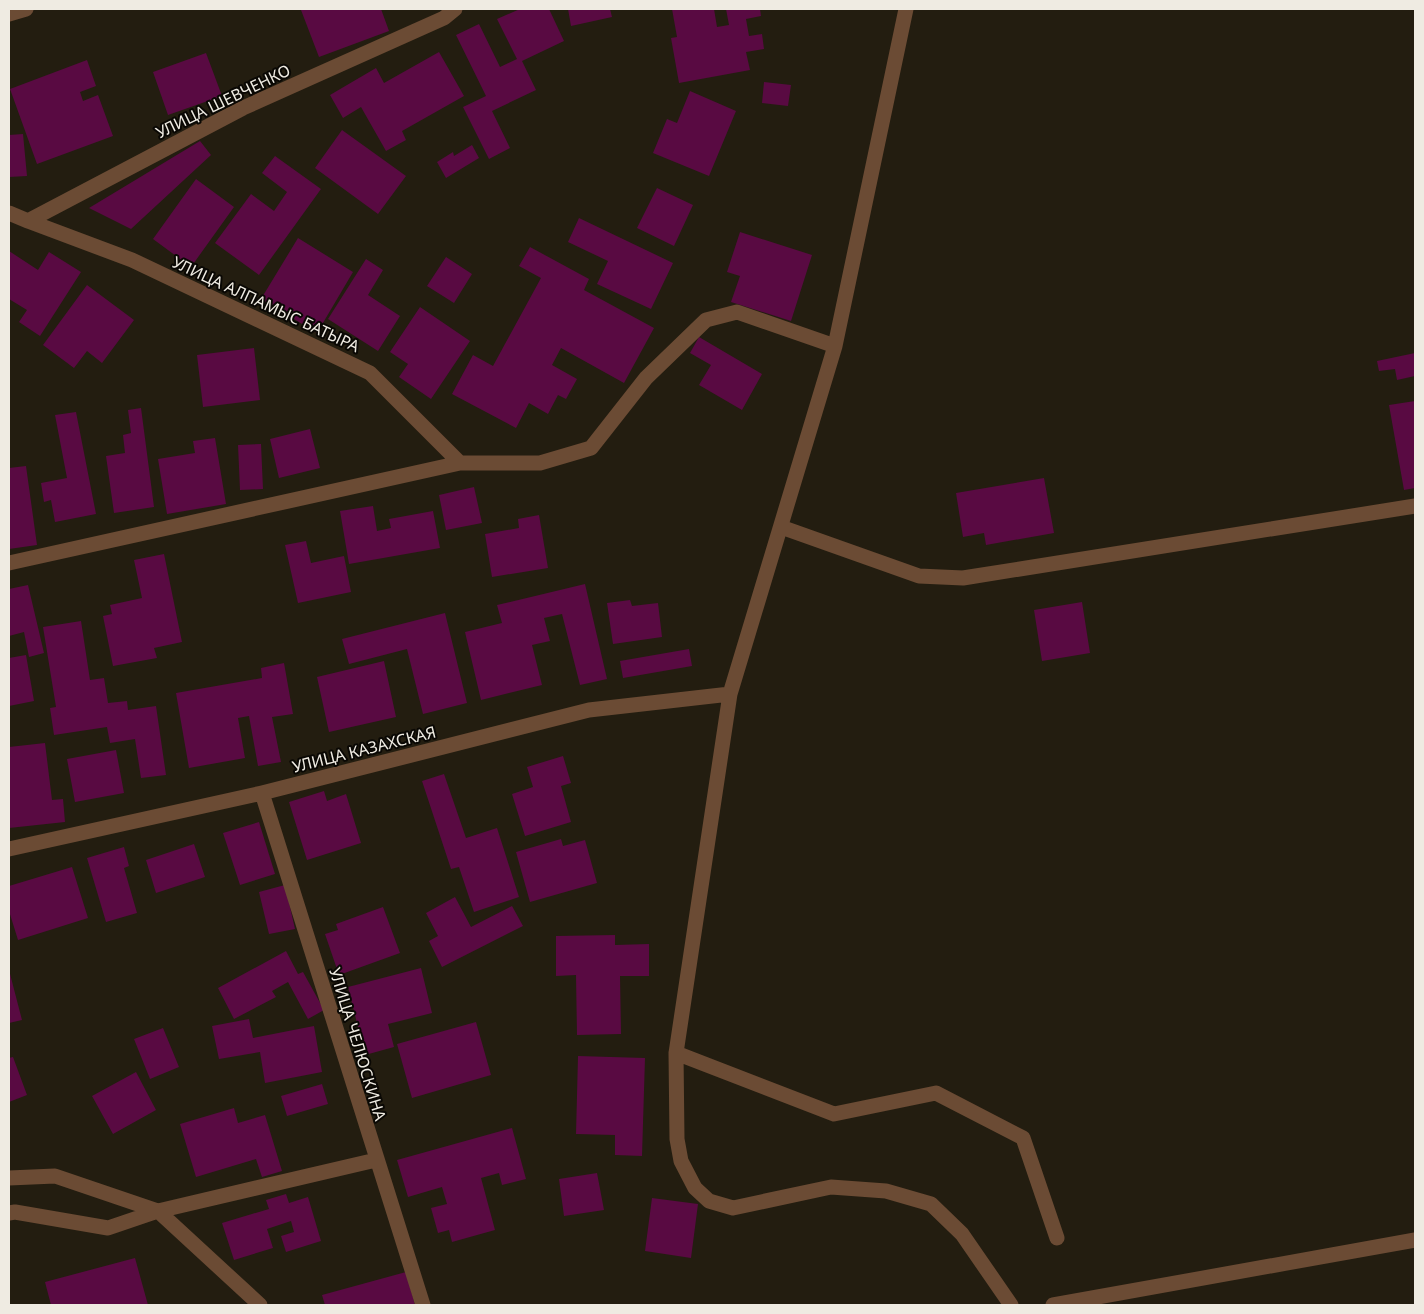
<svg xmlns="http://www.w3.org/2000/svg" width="1424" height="1314" font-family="'Noto Sans',sans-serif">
	<rect width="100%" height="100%" fill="#231d10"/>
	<path fill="#590a42" d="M305 9H381L389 31 319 57 301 10Z
		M520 9H549L564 41 522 61 536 90 492 111 510 148 489 159 463 107 486 96 456 35 479 24 500 67 517 59 497 19Z
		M568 9H610L612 17 571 26Z
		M672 9H714L717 27 729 25 726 9H760L761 16 746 19 749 36 762 34 764 49 746 52 750 70 679 83 671 38 677 37Z
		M439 52 464 96 402 131 406 140 386 151 361 107 343 118 330 95 376 68 384 83Z
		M206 53 222 96 168 115 153 72Z
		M87 60 96 86 80 92 83 101 98 95 113 136 37 164 10 89Z
		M764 82 791 85 788 106 762 103Z
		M690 91 736 111 709 176 653 153 667 119 677 123Z
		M342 130 406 176 378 214 315 168Z
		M23 134 27 176 9 177V135Z
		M200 141 211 155 131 229 89 208Z
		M472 145 479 158 446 178 437 162 453 152 454 156Z
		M275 156 321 189 259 275 215 243 251 194 274 211 287 192 262 173Z
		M196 179 234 207 191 267 153 239Z
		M657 188 693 205 674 246 637 228Z
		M579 218 673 263 651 309 597 284 608 261 568 242Z
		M740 232 812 255 791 321 731 302 740 276 727 272Z
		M298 238 353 272 317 333 261 299Z
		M530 247 589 279 584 290 654 328 624 383 561 348 552 365 577 379 566 399 558 395 548 414 529 403 516 428 452 394 473 355 493 366 541 278 519 266Z
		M9 251 38 270 49 252 81 272 40 336 19 322 27 310 9 299Z
		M446 257 472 274 454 303 427 286Z
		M366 259 383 270 368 295 400 316 378 351 328 319Z
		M87 285 134 320 102 363 87 351 74 368 43 345Z
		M420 307 470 341 431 399 399 377 408 364 390 352Z
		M699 337 762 374 742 410 699 385 711 365 690 353Z
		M254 348 260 400 203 407 197 355Z
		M1415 353V376L1397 380 1395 369 1379 371 1377 361Z
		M1415 401V488L1404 490 1389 405Z
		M141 408 154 507 114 513 106 456 125 453 123 435 131 433 128 410Z
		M76 412 96 514 55 522 51 500 44 502 41 483 67 478 55 415Z
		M310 429 320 468 279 478 270 439Z
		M215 438 226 504 167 514 158 459 195 453 193 441Z
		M261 444 263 489 240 490 238 445Z
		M26 466 37 545 9 549V468Z
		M1044 478 1054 533 986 545 984 533 963 537 956 493Z
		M474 487 482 523 446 530 439 495Z
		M373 506 377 531 391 528 389 519 433 511 440 548 349 564 340 511Z
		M539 515 548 568 492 577 485 534 519 528 518 519Z
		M306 541 311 563 344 556 351 592 298 603 285 545Z
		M164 554 182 642 154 648 157 658 113 666 103 616 112 614 110 605 142 598 134 560Z
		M585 584 607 679 580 685 562 614 544 618 550 641 532 645 542 685 481 700 465 632 502 623 497 605Z
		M28 585 44 653 29 657 24 632 9 636V589Z
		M630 600 632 606 658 603 662 637 613 644 607 603Z
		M1082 602 1090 653 1042 661 1034 610Z
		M445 613 467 703 423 714 407 649 349 664 342 639Z
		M81 621 90 680 104 678 108 703 127 701 128 710 156 706 166 775 141 778 135 739 110 743 107 727 54 735 50 708 56 707 43 627Z
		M689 649 692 666 623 678 620 661Z
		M26 655 34 701 9 706V658Z
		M384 661 396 717 329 732 317 677Z
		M284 663 293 714 272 717 281 762 258 766 249 716 238 718 245 758 189 768 176 693 262 678 261 668Z
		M45 743 52 800 63 799 65 822 9 828V747Z
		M116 750 124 793 75 802 67 759Z
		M563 756 571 783 561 786 571 822 525 836 512 794 533 787 527 767Z
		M444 774 466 838 497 828 519 897 474 912 459 867 451 869 422 781Z
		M324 791 327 801 346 794 361 843 307 860 289 802Z
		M259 822 275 874 240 885 223 833Z
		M561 839 563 846 585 840 597 883 530 902 516 852Z
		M194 844 205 877 156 893 146 860Z
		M124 847 129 866 124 868 137 913 106 922 87 858Z
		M72 867 88 918 18 940 9 911V886Z
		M285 885 295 929 269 934 259 892Z
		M455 897 471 927 512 906 523 926 442 967 429 941 438 936 426 913Z
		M383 907 400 953 339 975 325 934 338 930 336 924Z
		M615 935V945L649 944V976H620L621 1034 577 1035 576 975 556 976V936Z
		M286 951 298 974 303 972 324 1010 308 1019 288 982 272 991 276 997 234 1019 218 988Z
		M421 968 432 1013 388 1024 394 1047 365 1055 348 987Z
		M9 970 22 1020 9 1023Z
		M249 1019 253 1038 314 1026 322 1072 265 1083 260 1052 219 1059 212 1026Z
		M476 1022 491 1075 412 1098 397 1044Z
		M163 1028 179 1067 150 1079 134 1039Z
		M578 1056 645 1058 642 1156 615 1155V1135L576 1134Z
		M13 1057 27 1095 9 1102V1058Z
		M136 1072 156 1110 113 1134 92 1096Z
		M322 1084 328 1104 287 1116 281 1096Z
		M234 1108 238 1123 265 1115 282 1171 262 1177 256 1159 196 1177 180 1124Z
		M512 1128 526 1179 502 1185 499 1173 481 1178 495 1230 452 1242 449 1230 438 1233 431 1208 447 1204 442 1187 408 1197 397 1160Z
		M597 1173 604 1210 564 1216 559 1179Z
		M286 1194 289 1203 308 1197 321 1241 286 1252 281 1236 294 1232 291 1221 267 1229 273 1248 234 1260 222 1223 269 1209 266 1200Z
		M652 1198 698 1204 691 1258 645 1251Z
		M135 1258 148 1305H51L45 1282Z
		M406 1272 415 1305H325L322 1295Z"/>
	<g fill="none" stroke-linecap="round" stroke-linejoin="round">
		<path stroke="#6b4b34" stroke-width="15" d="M906 9 835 346 730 694 676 1053 677 1139 681 1161 695 1188 709 1201 733 1208 831 1187 886 1191 931 1204 962 1234 1011 1305
			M9 14 26 9
			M9 213 28 221 243 108 444 18 455 9
			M28 221 132 260 370 373 460 463
			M781 527 919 576 963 578 1415 506
			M9 563 460 463H540L591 448 646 378 706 320 737 312 835 346
			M262 793 423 1305
			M9 849 262 793 589 710 730 694
			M676 1053 834 1114 936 1093 1023 1138 1057 1238
			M9 1178 55 1176 158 1211 260 1305
			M9 1213 15 1212 108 1228 158 1211 376 1160
			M1053 1305 1415 1240"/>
	</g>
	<g text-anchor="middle" stroke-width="4" stroke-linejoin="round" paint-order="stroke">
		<g font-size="16" fill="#efebe2" stroke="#0a0804">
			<text transform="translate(223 101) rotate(-26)" y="6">УЛИЦА ШЕВЧЕНКО</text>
			<text transform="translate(266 304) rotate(25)" y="6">УЛИЦА АЛПАМЫС БАТЫРА</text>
			<text transform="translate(364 749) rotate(-14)" y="6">УЛИЦА КАЗАХСКАЯ</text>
			<text transform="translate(358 1044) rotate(73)" y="6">УЛИЦА ЧЕЛЮСКИНА</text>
		</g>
	</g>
	<rect width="1424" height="1314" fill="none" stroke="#efebe2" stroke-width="20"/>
</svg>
